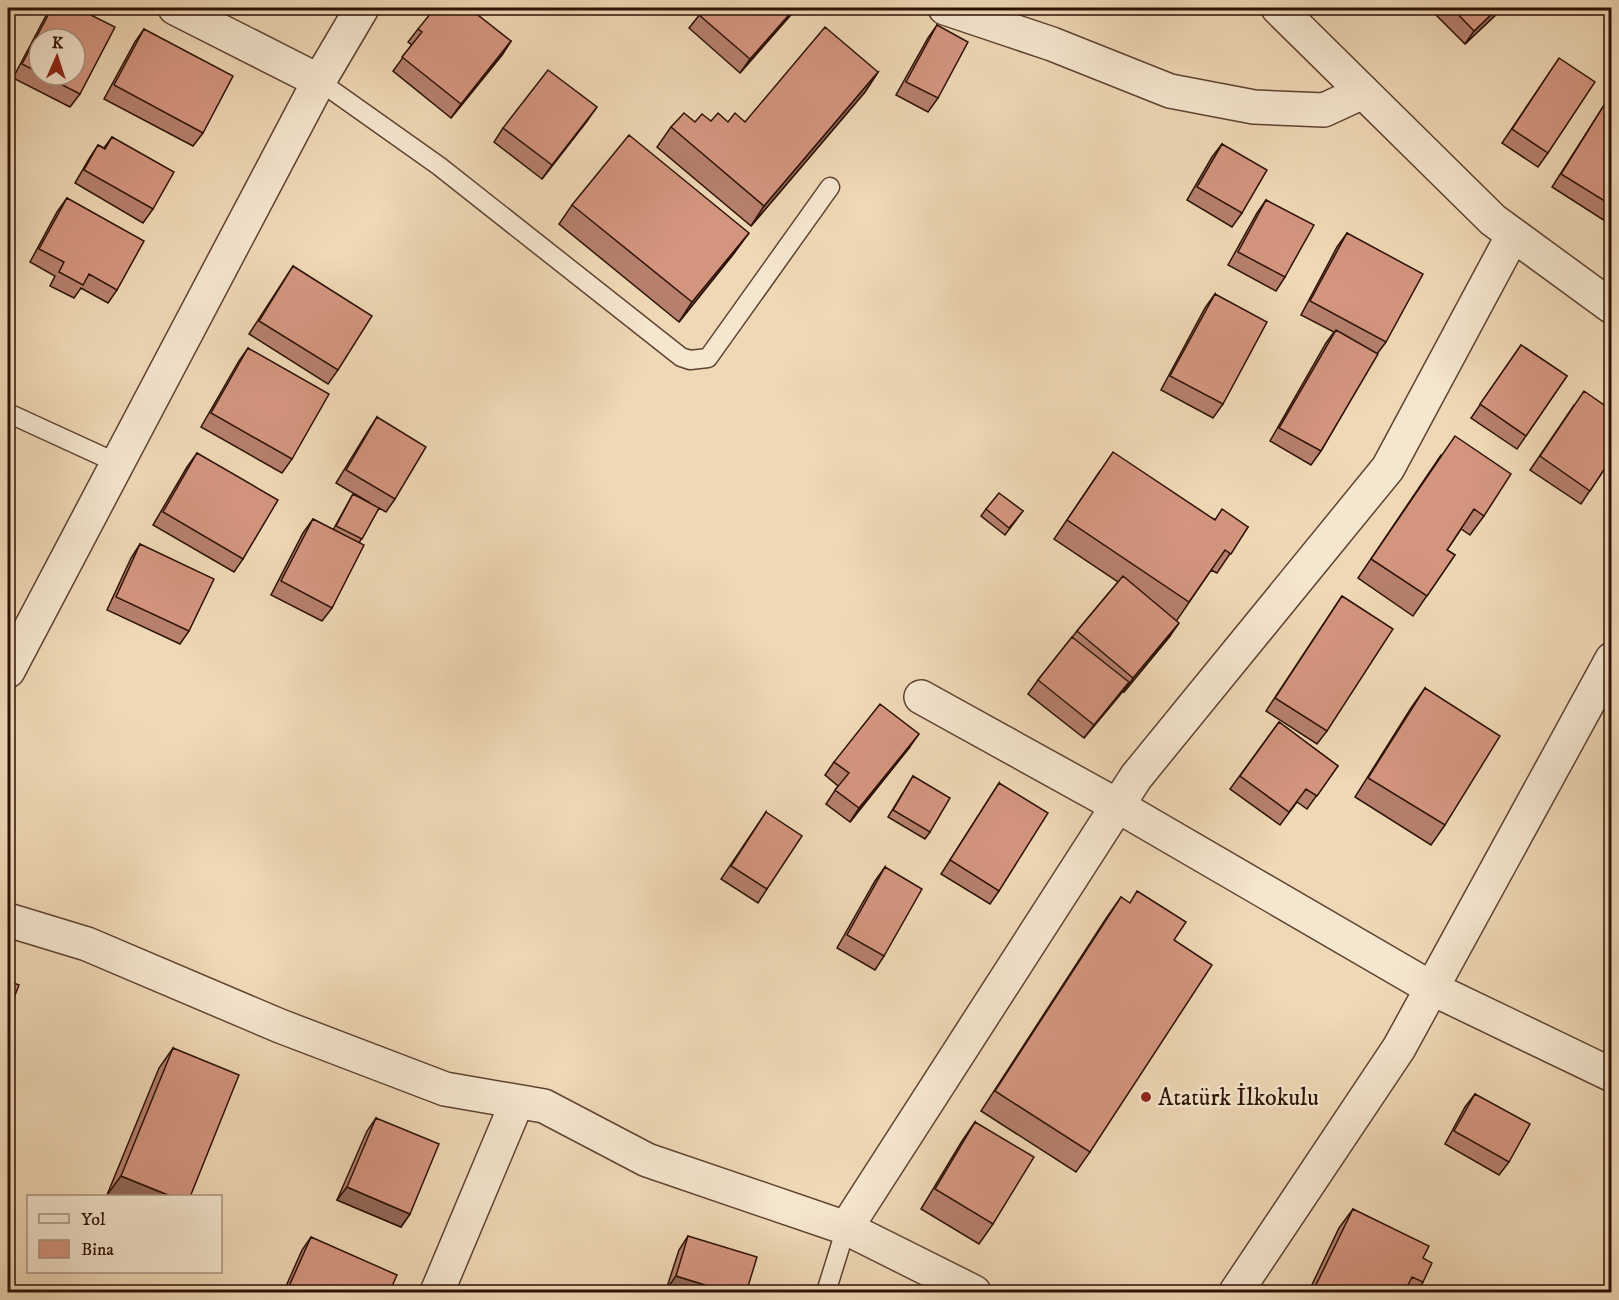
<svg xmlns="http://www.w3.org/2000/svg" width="1619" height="1300" font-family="'IM FELL DW Pica',serif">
	<rect width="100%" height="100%" fill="#efd8b5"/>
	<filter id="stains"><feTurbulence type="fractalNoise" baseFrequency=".00333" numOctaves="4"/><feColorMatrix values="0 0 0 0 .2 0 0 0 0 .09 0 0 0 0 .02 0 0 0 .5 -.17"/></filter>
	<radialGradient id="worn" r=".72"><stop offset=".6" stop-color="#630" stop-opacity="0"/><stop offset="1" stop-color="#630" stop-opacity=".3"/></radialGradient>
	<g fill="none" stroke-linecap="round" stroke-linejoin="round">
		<g stroke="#5e4332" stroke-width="21">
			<path id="service" d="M319 81 439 166 681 357 690 360 708 358 830 187
				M8 413 117 463
				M826 1292 846 1228"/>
		</g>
		<g stroke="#5e4332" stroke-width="36">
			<path id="minor" d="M175 8 319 81
				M945 8 1052 44 1170 91 1254 107 1324 110 1363 92
				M8 671 319 81 362 8
				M921 697 1118 806 1431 988 1612 1075
				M8 920 87 944 280 1026 445 1089 544 1106 647 1160 846 1228 974 1292
				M846 1228 1136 777 1388 468 1513 235
				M437 1292 517 1102
				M1236 1292 1399 1048 1612 659"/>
		</g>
		<g stroke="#5e4332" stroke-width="36">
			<path id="tertiary" d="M1278 8 1493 220 1612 307"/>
		</g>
		<use href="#service" stroke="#f5e6cf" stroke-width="18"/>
		<use href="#minor" stroke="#f5e6cf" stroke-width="33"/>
		<use href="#tertiary" stroke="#f5e6cf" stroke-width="33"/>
	</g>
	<path fill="#b6806d" stroke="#2d1107" stroke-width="1.5" fill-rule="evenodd" d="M50 8H77L80 94 70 107 13 78ZM39 39 75 75H39Z
		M705 8H797L740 73 689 28Z
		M1429 8H1503L1465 44Z
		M448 9 511 41 502 55 451 118 393 71 412 45 408 42 418 29Z
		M937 25 938 98 928 112 896 95 928 38Z
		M144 29 203 133 193 146 104 99 135 42Z
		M878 72 865 92 751 226 657 147 671 127 695 122H745Z
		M1550 72 1548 153 1538 167 1502 143Z
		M1606 102 1611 106V212L1605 221 1552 187Z
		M587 121 542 179 494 142 503 128Z
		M112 137 153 209 143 223 75 183 89 159 98 145 104 148Z
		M1222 144 1242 213 1232 227 1187 200 1212 157Z
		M67 198 117 290 108 303 81 288 74 298 50 286 55 276 30 262 57 212Z
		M1266 200 1285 277 1276 291 1228 265 1257 213Z
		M572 205 735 252 679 322 559 224Z
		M1347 233 1386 342 1377 354 1321 451 1311 465 1270 441 1326 343 1334 332 1301 315 1337 247Z
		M293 266 338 370 328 384 249 334Z
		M1215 294 1223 404 1213 418 1161 390 1205 308Z
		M1521 345 1567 376 1517 449 1471 418Z
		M248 348 292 459 282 473 201 427 239 361Z
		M1574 405 1611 459 1581 504 1530 470Z
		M377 417 395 499 386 512 379 508 359 543 332 608 322 621 271 595 303 533 313 519 333 530 349 501 353 494 370 503 336 483 368 431Z
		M197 453 243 559 234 572 153 525 187 467Z
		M1441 455 1484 516 1470 535 1461 529 1447 550 1455 555 1413 616 1358 578Z
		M1100 471 1214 519 1248 527 1217 573 1211 570 1177 620 1170 636 1124 692 1123 691 1084 738 1028 694 1038 680 1077 631 1118 582 1054 539Z
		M986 509 1023 511 1005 535 981 516Z
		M140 544 189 631 180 644 107 610 131 558Z
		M1342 596 1327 731 1317 744 1266 711Z
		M1425 688 1445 825 1431 845 1355 797 1411 708Z
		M1279 722 1338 766 1307 809 1297 802 1280 825 1230 789Z
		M909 748 850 822 826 804 838 786 825 775 834 762Z
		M913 776 930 832 925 839 888 817Z
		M999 783V891L990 904 941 874Z
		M766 812 767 889 758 903 721 879Z
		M885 867 884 956 875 970 837 948 875 881Z
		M1121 897 1174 940 1090 1152 1076 1172 981 1111 1107 917Z
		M173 1048 190 1197H110L107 1195 159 1068Z
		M1475 1094 1509 1162 1499 1175 1445 1144 1465 1107Z
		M376 1118 410 1214 401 1227 337 1200 367 1131Z
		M975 1122 993 1224 979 1244 921 1209 962 1141Z
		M1353 1209 1423 1258V1282L1416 1293H1308L1339 1228Z
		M688 1236 746 1293H676L666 1290 679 1250Z
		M311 1237 389 1293H283L302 1250Z"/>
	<path fill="#946859" stroke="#2d1107" stroke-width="1.5" d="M795 8H797L793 12 740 73 750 59Z
		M1498 8H1503L1465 44 1474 31Z
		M511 41 502 55 451 118 461 104Z
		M878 72 865 92 751 226 764 206Z
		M597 107 587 121 542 179 552 165Z
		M749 233 735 252 679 322 692 302Z
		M1179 623 1170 636 1124 692 1133 678Z
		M1129 682 1119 696 1084 738 1094 725Z
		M919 734 909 748 850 822 859 808Z
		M121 1176 173 1197H110L107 1195Z
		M347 1187 410 1214 401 1227 337 1200Z
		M676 1276 731 1293H676L666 1290Z"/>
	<path fill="#d4957f" stroke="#2d1107" stroke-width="1.5" d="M52 8H77L115 27 80 94 43 75H75V39H39V73L22 64Z
		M435 8H446L448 9 449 8H469L511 41 461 104 402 57 422 32 418 29Z
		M705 8H795L750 59 698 14Z
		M1452 8H1498L1474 31Z
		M937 25 968 42 938 98 906 82Z
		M825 27 878 72 764 206 671 127 684 113 695 122 702 114 711 121 718 113 728 122 735 113 745 122Z
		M144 29 233 76 203 133 114 85Z
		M1559 58 1595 82 1548 153 1512 129Z
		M548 70 597 107 552 165 503 128Z
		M1606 102 1611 106V205L1561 174Z
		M629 135 749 233 692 302 572 205Z
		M112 137 174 172 153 209 84 170 98 145 105 149Z
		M1222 144 1267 170 1242 213 1197 187Z
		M67 198 144 241 117 290 89 274 83 285 59 272 64 262 39 249Z
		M1266 200 1314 225 1285 277 1238 252Z
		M1347 233 1423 274 1386 342 1310 301Z
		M293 266 372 316 338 370 259 321Z
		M1215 294 1267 322 1223 404 1170 376Z
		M1336 330 1378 354 1321 451 1279 428Z
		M1521 345 1567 376 1526 436 1480 404Z
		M248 348 329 394 292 459 211 413Z
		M1584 391 1611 410V459L1590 491 1540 456Z
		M377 417 426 447 395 499 346 470Z
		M1455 436 1511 474 1484 516 1474 509 1447 550 1455 555 1427 596 1371 559Z
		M1113 452 1215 520 1222 509 1248 527 1231 554 1225 550 1189 602 1067 520Z
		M197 453 278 500 243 559 163 512Z
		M999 493 1023 511 1009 528 986 509Z
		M353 494 379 508 362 539 336 526Z
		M313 519 364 545 332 608 281 581Z
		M140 544 214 579 189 631 116 597Z
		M1123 576 1179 623 1133 678 1077 631Z
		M1342 596 1393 629 1327 731 1275 698Z
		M1072 637 1129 682 1094 725 1038 680Z
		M1425 688 1500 736 1445 825 1368 778Z
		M880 704 919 734 859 808 835 790 849 773 834 762Z
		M1279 722 1338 766 1317 796 1306 789 1289 812 1240 776Z
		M913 776 950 798 930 832 893 810Z
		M999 783 1048 813 999 891 950 860Z
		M766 812 802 836 767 889 731 866Z
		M885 867 922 889 884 956 847 935Z
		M1137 891 1186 922 1174 940 1212 965 1090 1152 995 1091 1121 897 1130 903Z
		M8 981 19 985 8 1013Z
		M173 1048 239 1075 190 1197H173L121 1176Z
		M1475 1094 1530 1124 1509 1162 1454 1131Z
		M376 1118 439 1144 410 1214 347 1187Z
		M975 1122 1034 1157 993 1224 935 1189Z
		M1353 1209 1429 1246 1423 1258 1432 1263 1423 1282 1412 1277 1404 1293H1312Z
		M688 1236 757 1257 746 1293H731L676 1276Z
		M311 1237 397 1275 389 1293H286Z
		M8 1290 16 1293H8Z"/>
	<circle fill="#8f2418" stroke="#f5e6cf" stroke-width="2" cx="1146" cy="1097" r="6"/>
	<g text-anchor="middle" stroke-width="5" stroke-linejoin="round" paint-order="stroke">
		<g font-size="24" fill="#2d1107" stroke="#f5e6cf" text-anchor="start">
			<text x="1158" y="1105">Atatürk İlkokulu</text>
		</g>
	</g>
	<rect width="1619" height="1300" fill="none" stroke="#efd8b5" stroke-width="30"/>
	<rect x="9" y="9" width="1601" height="1282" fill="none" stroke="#2d1107" stroke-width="3"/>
	<rect x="15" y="15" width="1589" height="1270" fill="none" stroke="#2d1107" stroke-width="1.5"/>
	<rect x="27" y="1195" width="195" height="78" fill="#f5e6cf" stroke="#a5917f" stroke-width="1.5"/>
	<rect x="39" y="1214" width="30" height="9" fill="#f5e6cf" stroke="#a5917f" stroke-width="1.5"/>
	<text x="81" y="1225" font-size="18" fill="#2d1107">Yol</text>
	<rect x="39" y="1240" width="30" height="18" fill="#d4957f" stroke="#a5917f" stroke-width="1.5"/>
	<text x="81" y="1255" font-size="18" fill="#2d1107">Bina</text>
	<g transform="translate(57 57) rotate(3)"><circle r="28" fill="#f5e6cf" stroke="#a5917f" stroke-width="1.5"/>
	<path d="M0-4.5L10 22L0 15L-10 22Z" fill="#8f2418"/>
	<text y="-9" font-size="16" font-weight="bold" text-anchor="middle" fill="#2d1107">K</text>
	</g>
	<rect width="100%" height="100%" filter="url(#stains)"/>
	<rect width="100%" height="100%" fill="url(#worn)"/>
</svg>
